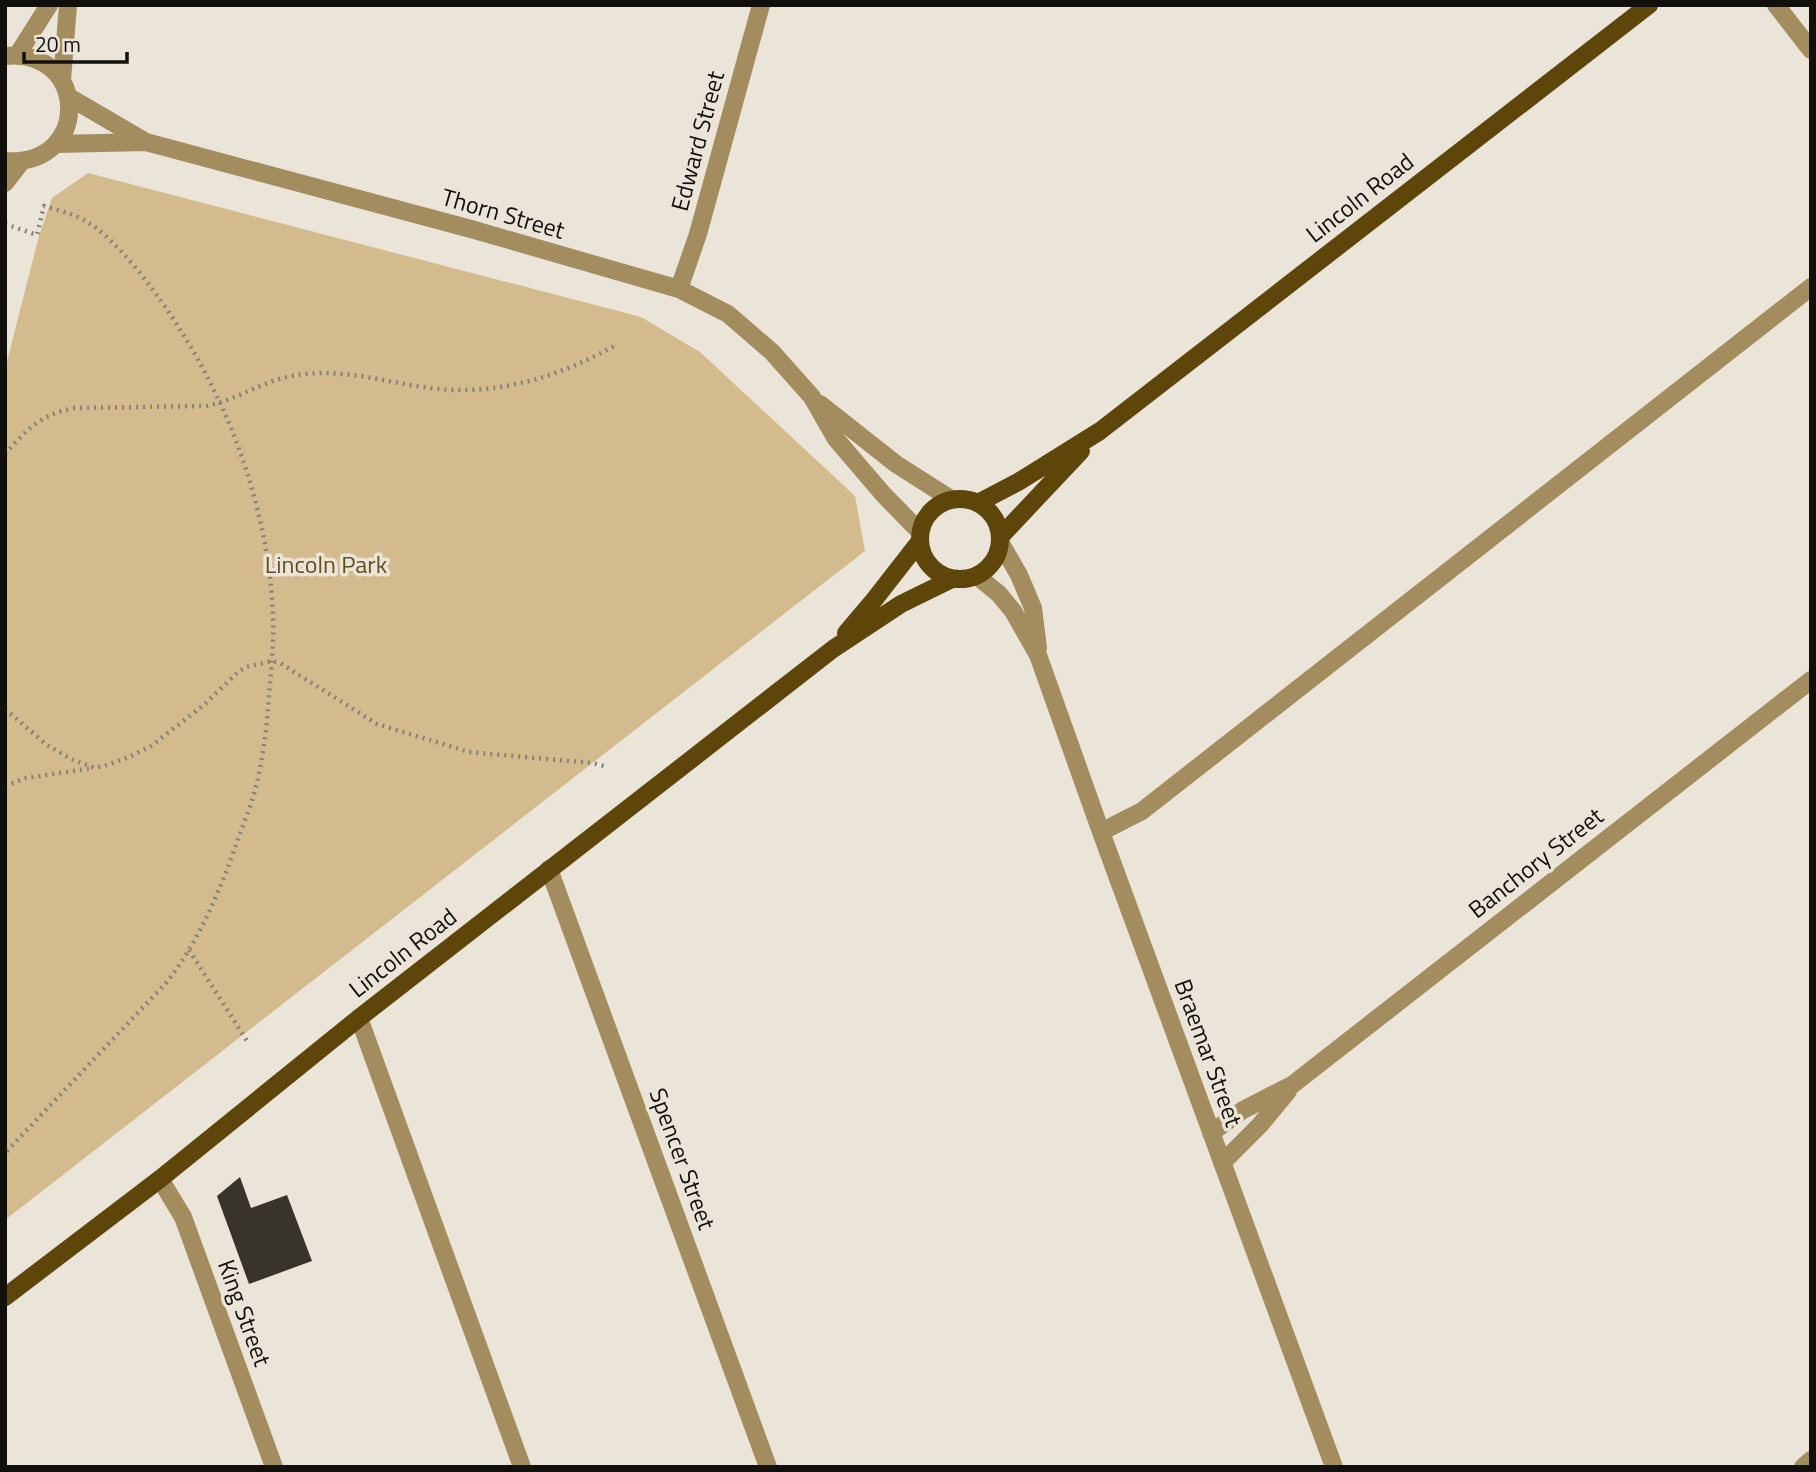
<svg xmlns="http://www.w3.org/2000/svg" width="1816" height="1472" font-family="'Titillium Web',sans-serif">
	<rect width="100%" height="100%" fill="#eae4d9"/>
	<path fill="#d3bb8d" d="M88 173 641 317 700 352 855 496 865 551 5 1220V369L39 236 52 198Z"/>
	<path fill="#38342b" d="M240 1177 251 1208 287 1195 312 1261 249 1284 217 1196Z"/>
	<g fill="none" stroke-linecap="round" stroke-linejoin="round">
		<path stroke="#86827a" stroke-width="4.5" stroke-dasharray="2 5" stroke-linecap="butt" d="M5 224 37 235 44 206C57 210 71 213 84 220 118 239 160 297 181 331 234 415 269 516 273 616 274 643 271 669 269 696 267 727 263 760 255 790 250 809 242 827 236 845 219 893 198 942 167 982L5 1153
			M5 454C27 429 40 415 74 408L206 406C238 400 265 379 297 375 340 368 381 381 423 387 492 398 557 378 616 345
			M5 709 47 745 71 759 95 768 110 764 129 757 151 746 205 704 238 672 246 667 272 661 280 663 377 724 469 752 592 763 604 766
			M5 786 26 778 93 768
			M189 950 249 1044"/>
		<path stroke="#a38c5d" stroke-width="18" d="M1776 5 1811 50
			M18 54 49 5
			M5 56C88 47 93 167 5 161
			M62 80 68 5
			M69 97 146 142 471 229 679 289 728 314 772 352 812 397 836 439 883 494 920 532
			M56 144 146 142
			M5 183 22 161
			M679 289 698 234 761 5
			M820 404 896 464 951 499
			M1000 542 1019 575 1033 608 1038 648
			M977 576 999 594 1013 611 1038 655 1101 832 1334 1467
			M1101 832 1142 811 1811 287
			M549 869 768 1467
			M359 1018 522 1467
			M1211 1133 1243 1110 1292 1085 1811 680
			M1222 1163 1260 1125 1288 1091
			M160 1179 183 1217 274 1467
			M1803 1467 1811 1460"/>
		<path stroke="#5e4509" stroke-width="18" d="M920 539a40 40 0 1 1 80 0a40 40 0 1 1-80 0Z
			M978 503 1018 482 1100 431 1649 5
			M1000 537 1081 451
			M846 633 874 600 920 541
			M5 1297 160 1179 359 1018 833 649 901 604 952 579"/>
	</g>
	<g text-anchor="middle" stroke-width="7" stroke-linejoin="round" paint-order="stroke">
		<g font-size="24" fill="#12100c" stroke="#eae4d9">
			<text transform="translate(698 141) rotate(-75)" y="8">Edward Street</text>
			<text transform="translate(1360 198) rotate(-38)" y="8">Lincoln Road</text>
			<text transform="translate(503 214) rotate(16)" y="8">Thorn Street</text>
			<text transform="translate(1536 863) rotate(-38)" y="8">Banchory Street</text>
			<text transform="translate(403 953) rotate(-38)" y="8">Lincoln Road</text>
			<text transform="translate(1208 1053) rotate(70)" y="8">Braemar Street</text>
			<text transform="translate(682 1159) rotate(70)" y="8">Spencer Street</text>
			<text transform="translate(244 1313) rotate(70)" y="8">King Street</text>
		</g>
		<g font-size="24" fill="#654e1a" stroke="#eae4d9">
			<text x="326" y="573">Lincoln Park</text>
		</g>
	</g>
	<rect width="1816" height="1472" fill="none" stroke="#12100c" stroke-width="14"/>
	<path d="M24 52v10h103v-10" fill="none" stroke="#12100c" stroke-width="3.5"/>
	<text x="35" y="52" font-size="21" fill="#12100c" stroke="#eae4d9" stroke-width="5" paint-order="stroke">20 m</text>
</svg>
